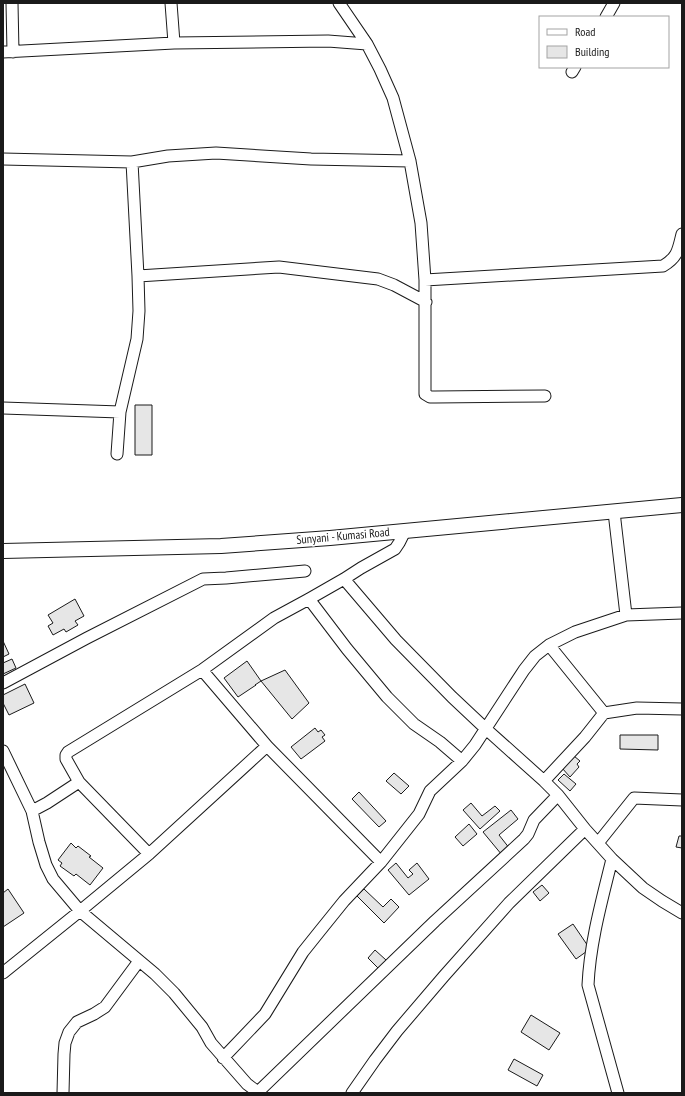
<svg xmlns="http://www.w3.org/2000/svg" width="685" height="1096" font-family="'PT Sans Narrow',sans-serif">
	<rect width="100%" height="100%" fill="#fff"/>
	<path fill="#e6e6e6" stroke="#1a1a1a" d="M135 405H152V455H135Z
		M75 599 84 616 75 621 78 625 66 632 64 629 53 635 48 626 53 623 48 615Z
		M3 641 9 654 3 657Z
		M12 659 16 668 3 674V663Z
		M247 661 261 681 255 685H256L238 697 224 678Z
		M285 670 309 703 292 719 261 681Z
		M25 684 34 703 9 715 3 703V695Z
		M315 728 318 732 321 730 325 735 322 737 325 741 301 759 291 747Z
		M620 735H658V750L620 749Z
		M574 756 580 761 577 764 579 767 570 777 562 768Z
		M394 773 409 786 401 794 386 781Z
		M564 774 576 784 570 791 558 780Z
		M359 792 386 821 379 827 352 799Z
		M471 803 482 816 495 806 500 811 480 829 463 810Z
		M511 810 518 819 499 835 510 849 502 855 483 832Z
		M469 824 477 834 463 846 455 837Z
		M679 836H682V848L676 847Z
		M71 843 76 848 78 846 91 856 89 857 103 868 90 885 76 874 74 876 60 866 62 863 58 860Z
		M396 863 408 878 413 874 409 870 417 863 429 879 409 895 388 870Z
		M542 885 549 893 540 901 533 892Z
		M8 889 24 913 3 927V893Z
		M364 889 383 907 391 899 399 907 384 923 357 896Z
		M573 924 590 949 576 959 558 934Z
		M375 950 386 960 378 968 368 958Z
		M531 1015 560 1033 549 1050 521 1032Z
		M514 1059 543 1075 537 1086 508 1070Z"/>
	<g fill="none" stroke-linecap="round" stroke-linejoin="round">
		<g stroke="#1a1a1a" stroke-width="13">
			<path id="minor" d="M12 3 13 52
				M171 3 174 43
				M339 3 367 44 380 69 393 98 410 161 421 223 425 280V394L430 397H435L545 396
				M606 17 614 3
				M3 52 174 43 328 41 367 44
				M572 72 575 67
				M3 159 132 162 168 156 216 153 311 159 410 161
				M138 276 279 267 378 279 394 285 426 302
				M425 280 663 266C678 257 678 250 682 234
				M3 408 120 412
				M117 454 120 412 137 339 139 311 138 276 132 162
				M614 512 626 615
				M344 579 396 640 452 697 486 729 544 781 558 795 585 829 612 859 643 888 662 901 682 913
				M309 599 347 649 387 697 414 724 440 742 462 761
				M549 645 604 713
				M202 670 267 746 381 862
				M3 683 87 638 203 579 226 578 305 571
				M3 751 32 811 39 842 46 865 53 879 80 911 155 974 174 993 202 1027 211 1043 247 1084 259 1093
				M544 781 585 737 604 713 637 708 682 709
				M32 811 47 803 79 782
				M598 843 634 798 682 800
				M149 854 79 782 66 759V755L68 752 202 670 274 618 309 599 344 579 361 568 395 549 399 543 405 531
				M612 859C602 900 590 942 588 985L618 1093
				M3 973 80 911 149 854 267 746
				M223 1058 265 1014 303 952 319 932 344 901 381 862 419 814 430 791 462 761 475 745 524 670 535 656 549 645 575 632 626 615 682 613
				M258 1092 435 921 524 839 528 834 534 820 558 795
				M63 1093 64 1054 65 1043 69 1032 77 1022 94 1014 105 1007 139 961
				M352 1093 375 1060 397 1031 444 976 509 903 585 829"/>
		</g>
		<g stroke="#1a1a1a" stroke-width="16">
			<path id="major" d="M3 551 221 546 330 538 682 505"/>
		</g>
		<use href="#minor" stroke="#fff" stroke-width="11"/>
		<use href="#major" stroke="#fff" stroke-width="14"/>
	</g>
	<g text-anchor="middle" stroke-width="3" stroke-linejoin="round" paint-order="stroke">
		<g font-size="12" fill="#1a1a1a" stroke="#fff">
			<text transform="translate(343 536) rotate(-5)" y="4">Sunyani - Kumasi Road</text>
		</g>
	</g>
	<rect width="685" height="1096" fill="none" stroke="#1a1a1a" stroke-width="8"/>
	<rect x="539" y="16" width="130" height="52" fill="#ffffff" stroke="#a3a3a3"/>
	<rect x="547" y="29" width="20" height="6" fill="#ffffff" stroke="#a3a3a3"/>
	<text x="575" y="36" font-size="12" fill="#1a1a1a">Road</text>
	<rect x="547" y="46" width="20" height="12" fill="#e6e6e6" stroke="#a3a3a3"/>
	<text x="575" y="56" font-size="12" fill="#1a1a1a">Building</text>
</svg>
